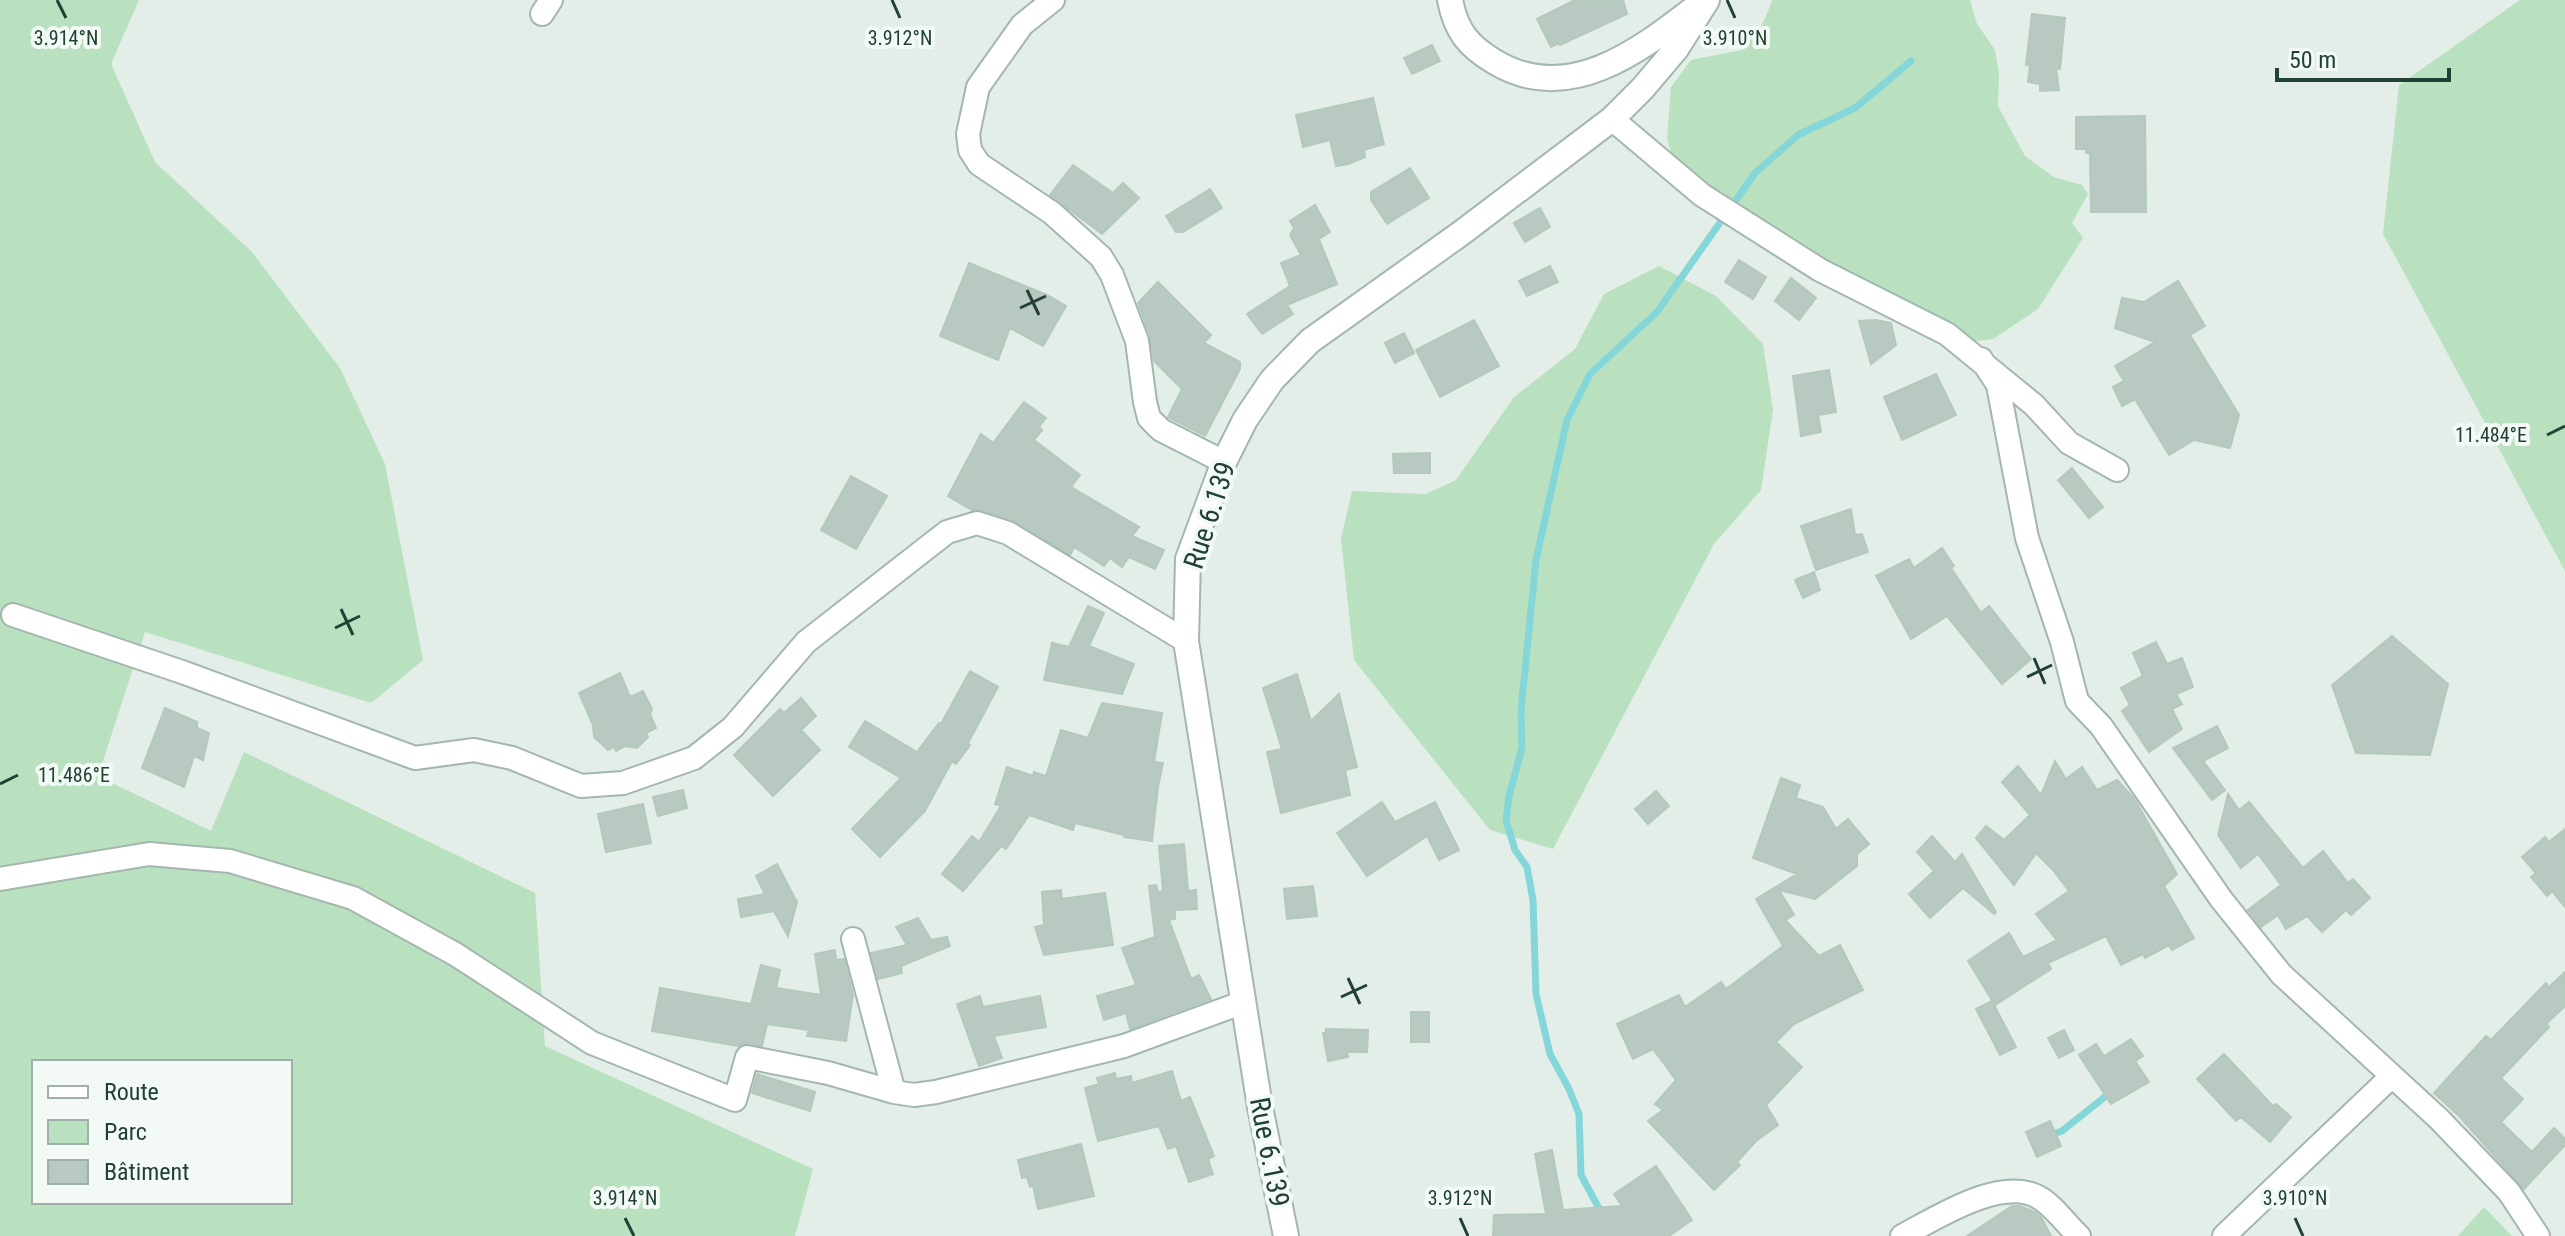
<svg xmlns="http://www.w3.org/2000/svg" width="2565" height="1236" font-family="'Roboto Condensed',sans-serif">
	<rect width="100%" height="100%" fill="#e2eee7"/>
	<path fill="#b9e1bf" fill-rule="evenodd" d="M0 0H139L111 64 155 162 252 252 340 368 385 464 423 660 371 703 145 632 98 776 211 831 244 752 535 893 545 1046 813 1169 795 1236H0ZM34 1062H290V1202H34Z
		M1772 0H1970L1977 24 1995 50 1999 75 1998 106 2025 156 2054 177 2082 185 2088 194 2072 223 2083 238 2038 309 1993 339 1946 345 1862 289 1799 242 1684 179 1676 167 1667 139 1671 87 1691 60 1742 50 1743 45C1759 35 1766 18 1772 0Z
		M2520 0H2565V571L2383 234 2399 85Z
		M1659 266 1716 296 1763 344 1773 410 1761 490 1714 544 1553 849 1490 830 1354 660 1341 539 1352 491 1426 494 1456 480 1514 397 1575 349 1604 294Z
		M2484 1207 2512 1236H2458Z"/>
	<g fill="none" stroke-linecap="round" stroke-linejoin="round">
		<path stroke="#85d6d8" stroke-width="7" d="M2048 1136 2062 1131 2106 1096
			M1602 1214 1581 1175 1579 1114 1569 1089 1550 1054 1536 994 1533 900 1527 867 1515 850 1506 820 1509 796 1522 748 1521 710 1536 560 1567 420 1590 374 1657 312 1755 173 1798 135 1855 108 1911 61"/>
	</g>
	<path fill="#b7c9c0" stroke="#b4c8bd" stroke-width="2" d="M1575 0H1623L1627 14 1560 45 1559 43 1551 47 1537 19Z
		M2032 14 2065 18 2060 69 2056 68 2059 90 2040 91V84L2028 82 2030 65H2026Z
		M1432 45 1440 61 1412 74 1404 58Z
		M1373 98 1384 144 1364 150 1365 157 1348 164 1336 166 1330 140 1303 147 1296 115Z
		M2145 116 2146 212H2091L2090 153H2086V149H2076V117Z
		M1073 165 1113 193 1123 183 1139 198 1102 234 1050 195Z
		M1410 168 1429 198 1387 224 1371 200V192Z
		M1210 189 1222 208 1183 232H1176L1166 216Z
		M1315 205 1330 232 1319 239 1337 284 1287 305 1293 314 1262 334 1247 314 1290 286 1281 263 1301 255 1290 235 1294 228 1290 221Z
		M1540 208 1550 227 1525 242 1514 223Z
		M1739 260 1766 277 1753 299 1725 282Z
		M969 263 1047 295 1066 306 1043 346 1010 328 998 360 940 336Z
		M1550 266 1558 282 1527 296 1519 281Z
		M1791 278 1816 298 1799 320 1775 301Z
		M2178 281 2205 326 2190 335 2239 415 2230 448 2194 440 2169 455 2135 399 2122 406 2113 387 2124 381 2115 366 2155 342 2115 328 2122 298 2144 302Z
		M1158 282 1211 335 1204 343 1240 362V369L1205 436 1168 417 1182 389 1154 361 1150 336 1138 303Z
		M1474 320 1499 366 1440 397 1416 350Z
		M1876 320 1891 323 1896 345 1871 364 1859 321Z
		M1404 333 1414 353 1395 363 1385 343Z
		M1829 370 1836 412 1818 415 1821 432 1801 436 1793 376Z
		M1936 374 1956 415 1902 440 1884 397Z
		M1024 402 1046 418 1039 427 1042 430 1034 440 1080 475 1071 487 1139 527 1132 536 1164 550 1155 569 1129 557 1122 567 1110 558 1104 566 1074 547 1070 555 1015 521 981 510H972L948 496 981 434 993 443Z
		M1430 453V473H1394L1393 454Z
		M2072 468 2103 507 2089 518 2058 480Z
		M851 476 887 496 856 549 821 530Z
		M1851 509 1855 535 1862 534 1868 552 1816 570 1801 526Z
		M1942 548 1954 566 1951 568 1981 613 1989 606 2031 659 2002 684 1947 616 1911 639 1876 576 1909 559 1914 568Z
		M1814 572 1820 590 1803 598 1795 580Z
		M1088 606 1104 613 1089 646 1134 664 1122 694 1044 680 1052 643 1069 647Z
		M2392 636 2448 684 2430 755 2356 753 2332 685Z
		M2156 642 2167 664 2182 658 2193 687 2176 694 2182 704 2172 709 2182 729 2149 752 2122 711 2130 705 2121 688 2143 676 2133 653Z
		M970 671 998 687 968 743 970 745 956 764 952 761 925 811 880 857 852 829 901 778 849 747 865 721 917 752 939 723 941 724Z
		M620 673 630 697 643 691 652 709 650 714 656 728 646 733 648 737 637 748 625 746 616 751 614 747 608 750 594 737 593 725 579 693Z
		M1297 674 1311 721 1339 694 1357 767 1345 770 1350 795 1281 813 1267 752 1282 749 1263 688Z
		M801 698 816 716 801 730 820 750 773 796 734 755 780 709 784 713Z
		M1102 703 1162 713 1154 762 1163 763 1158 787 1152 841 1124 837V835L1075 823 1073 830 1029 815 1006 849 1001 846 963 891 942 874 972 836 979 842 1001 806 995 804 1007 767 1033 776 1034 772 1046 776 1061 730 1088 738Z
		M165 708 197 722V728L209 733 203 760 194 756 184 787 142 768Z
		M2217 726 2228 748 2203 761 2225 790 2212 800 2173 748Z
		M2055 761 2066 779 2082 767 2097 790 2117 780 2134 798 2177 874 2164 886 2194 938 2172 950 2169 945 2145 958 2143 954 2121 965 2106 936 2048 963 2051 969 1995 1005 1968 961 2009 933 2023 957 2057 940 2036 914 2069 891 2053 870 2036 853 2014 885 1976 838 1986 826 2004 840 2030 815 2002 782 2018 766 2041 795Z
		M1781 778 1800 785 1796 798 1823 807 1836 829 1848 819 1869 844 1857 854V866L1815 899 1779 890 1794 915 1785 920 1819 956 1840 945 1863 990 1794 1024 1776 1042 1802 1067 1766 1105 1778 1125 1756 1141 1737 1162 1740 1165 1714 1190 1648 1121 1663 1110 1655 1104 1676 1080 1653 1049 1633 1059 1617 1024 1679 995 1685 1007 1721 982 1726 989 1783 946 1756 899 1797 874 1753 858Z
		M683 790 687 808 658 816 653 797Z
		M1656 791 1669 806 1648 824 1635 809Z
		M2228 794 2239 810 2249 802 2303 868 2323 851 2348 883 2353 879 2370 898 2351 915 2346 910 2322 932 2307 916 2286 929 2278 915 2261 927 2248 910 2281 885 2258 854 2241 868 2218 835Z
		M1382 802 1395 822 1435 802 1459 850 1439 860 1427 836 1367 876 1337 833Z
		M643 804 651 843 606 852 598 814Z
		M2565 829V907L2552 891 2547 896 2531 877 2536 873 2522 857 2545 837 2549 842Z
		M1932 836 1955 862 1962 854 1996 912 1994 914 1963 888 1930 918 1909 894 1934 871 1917 852Z
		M1184 844 1188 891 1196 890 1197 909 1175 910V919L1169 920 1191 979 1199 975 1211 999 1130 1029 1126 1013 1104 1020 1097 996 1136 985 1122 948 1155 937 1149 886 1156 885 1158 892 1163 891 1159 846Z
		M777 864 797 902 788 936 774 911 741 917 738 899 765 894 756 876Z
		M1313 886 1317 916 1287 919 1284 889Z
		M1061 890 1062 899 1105 893 1113 945 1044 955 1035 927 1044 925 1042 892Z
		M918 918 931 940 947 937 950 946 901 966 902 973 878 979 871 953 907 945 896 927Z
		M835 950 836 960 844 959 853 995 846 1041 807 1036 809 1030 767 1024 762 1046 749 1043 738 1046 652 1031 660 988 751 1004 761 965 780 970 776 988 821 995 815 954Z
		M2565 972V1006L2546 1024 2549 1027 2501 1078 2523 1099 2501 1122 2532 1152 2554 1128 2565 1139V1145L2524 1189 2459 1116 2434 1093 2486 1036 2491 1040 2546 983 2549 987Z
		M980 996 983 1007 1040 996 1046 1027 994 1036 1002 1058 979 1066 957 1004Z
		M1992 1001 2016 1047 2000 1055 1976 1009Z
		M1411 1012H1429V1042H1411Z
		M1326 1029 1368 1030 1367 1052H1347L1348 1057 1328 1061 1323 1033H1326Z
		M2064 1030 2074 1050 2059 1058 2048 1038Z
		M2131 1039 2143 1056 2135 1061 2149 1082 2111 1104 2079 1055 2096 1044 2104 1056Z
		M2224 1054 2273 1106 2276 1104 2291 1117 2270 1142 2241 1117 2236 1121 2197 1079Z
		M1172 1071 1181 1101 1190 1097 1214 1156 1208 1159 1213 1174 1189 1182 1176 1146 1168 1149 1159 1126 1098 1141 1085 1088 1099 1084 1097 1078 1115 1073 1116 1079 1131 1076 1132 1083Z
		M757 1074 815 1092 810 1111 752 1093Z
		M2050 1121 2061 1146 2037 1157 2026 1132Z
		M1081 1144 1094 1196 1038 1209 1033 1185 1030 1187 1027 1177 1022 1178 1018 1160Z
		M1552 1150 1563 1210 1622 1206 1614 1194 1656 1166 1692 1220 1669 1236H1493L1494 1215 1546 1214 1535 1154Z
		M2012 1206H2020L2035 1212 2041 1217 2051 1236H1967Z"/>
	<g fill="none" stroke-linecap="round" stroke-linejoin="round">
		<g stroke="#a4b7ae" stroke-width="26">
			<path id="minor" d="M1053 0 1022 25 978 87 968 134 970 150 979 164 1052 213 1101 257 1112 275 1137 341 1145 402 1149 418 1161 430 1224 462
				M542 14 551 0
				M1612 119 1702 195 1820 270 1947 334 2034 405 2069 443 2117 470
				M1981 359 1998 385 2027 538 2062 642 2077 701 2101 726 2221 899 2281 974 2439 1119 2509 1192 2538 1236
				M13 615 185 673 415 758 474 750 512 758 581 786 623 783 694 758 733 727 806 642 947 532 977 523 1008 533 1186 641
				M0 879 149 854 230 861 353 898 455 954 592 1043 735 1100 747 1057 828 1073 894 1092 914 1095 936 1092 1124 1046 1244 1002
				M853 939 894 1092
				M1902 1236C1935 1219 2000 1176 2038 1197 2053 1205 2066 1224 2079 1236
				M2224 1236 2392 1076"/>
		</g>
		<g stroke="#a4b7ae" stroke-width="28">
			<path id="tertiary" d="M1450 0C1456 31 1468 46 1495 62 1568 106 1639 51 1696 7
				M1286 1236 1260 1107 1186 641 1188 559 1224 462 1245 420 1272 380 1310 341 1460 234 1612 119 1643 88 1676 49 1707 0"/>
		</g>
		<use href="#minor" stroke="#fff" stroke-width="22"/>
		<use href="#tertiary" stroke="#fff" stroke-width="24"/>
	</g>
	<path fill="none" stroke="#204134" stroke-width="3" d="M57 0 66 18M892 0 900 18M1727 0 1735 18M1027 290 1039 315M1020 308 1046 296M2547 435 2565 426M341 609 353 635M335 628 360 616M2034 658 2045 684M2027 677 2052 665M0 784 18 775M1348 978 1360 1004M1341 997 1367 985M625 1218 634 1236M1460 1218 1468 1236M2295 1218 2303 1236"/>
	<g text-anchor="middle" stroke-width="8" stroke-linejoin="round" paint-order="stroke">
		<g font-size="28" fill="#204134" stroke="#f3faf6">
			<text transform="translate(1209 515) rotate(-72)" y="10">Rue 6.139</text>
			<text transform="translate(1270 1152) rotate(79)" y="10">Rue 6.139</text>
		</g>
	</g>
	<g font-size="20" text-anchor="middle" fill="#204134" stroke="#f3faf6" stroke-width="8" stroke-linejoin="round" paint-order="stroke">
		<text x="900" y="45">3.912°N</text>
		<text x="66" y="45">3.914°N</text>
		<text x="1735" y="45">3.910°N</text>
		<text x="2491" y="442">11.484°E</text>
		<text x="74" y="782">11.486°E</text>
		<text x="625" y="1205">3.914°N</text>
		<text x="2295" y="1205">3.910°N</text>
		<text x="1460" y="1205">3.912°N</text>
	</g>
	<rect x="32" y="1060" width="260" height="144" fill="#f3faf6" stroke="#9fb0a8" stroke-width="2"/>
	<rect x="48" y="1086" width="40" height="12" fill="#ffffff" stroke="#9fb0a8" stroke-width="2"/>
	<text x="104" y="1100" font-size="24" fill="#204134">Route</text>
	<rect x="48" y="1120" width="40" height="24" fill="#b9e1bf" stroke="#9fb0a8" stroke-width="2"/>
	<text x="104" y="1140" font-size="24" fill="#204134">Parc</text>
	<rect x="48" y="1160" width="40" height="24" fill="#b7c9c0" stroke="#9fb0a8" stroke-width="2"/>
	<text x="104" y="1180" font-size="24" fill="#204134">Bâtiment</text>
	<path d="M2277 68v12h172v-12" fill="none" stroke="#204134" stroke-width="4"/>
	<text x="2289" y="68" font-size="24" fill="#204134" stroke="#f3faf6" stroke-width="6" paint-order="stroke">50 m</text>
</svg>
